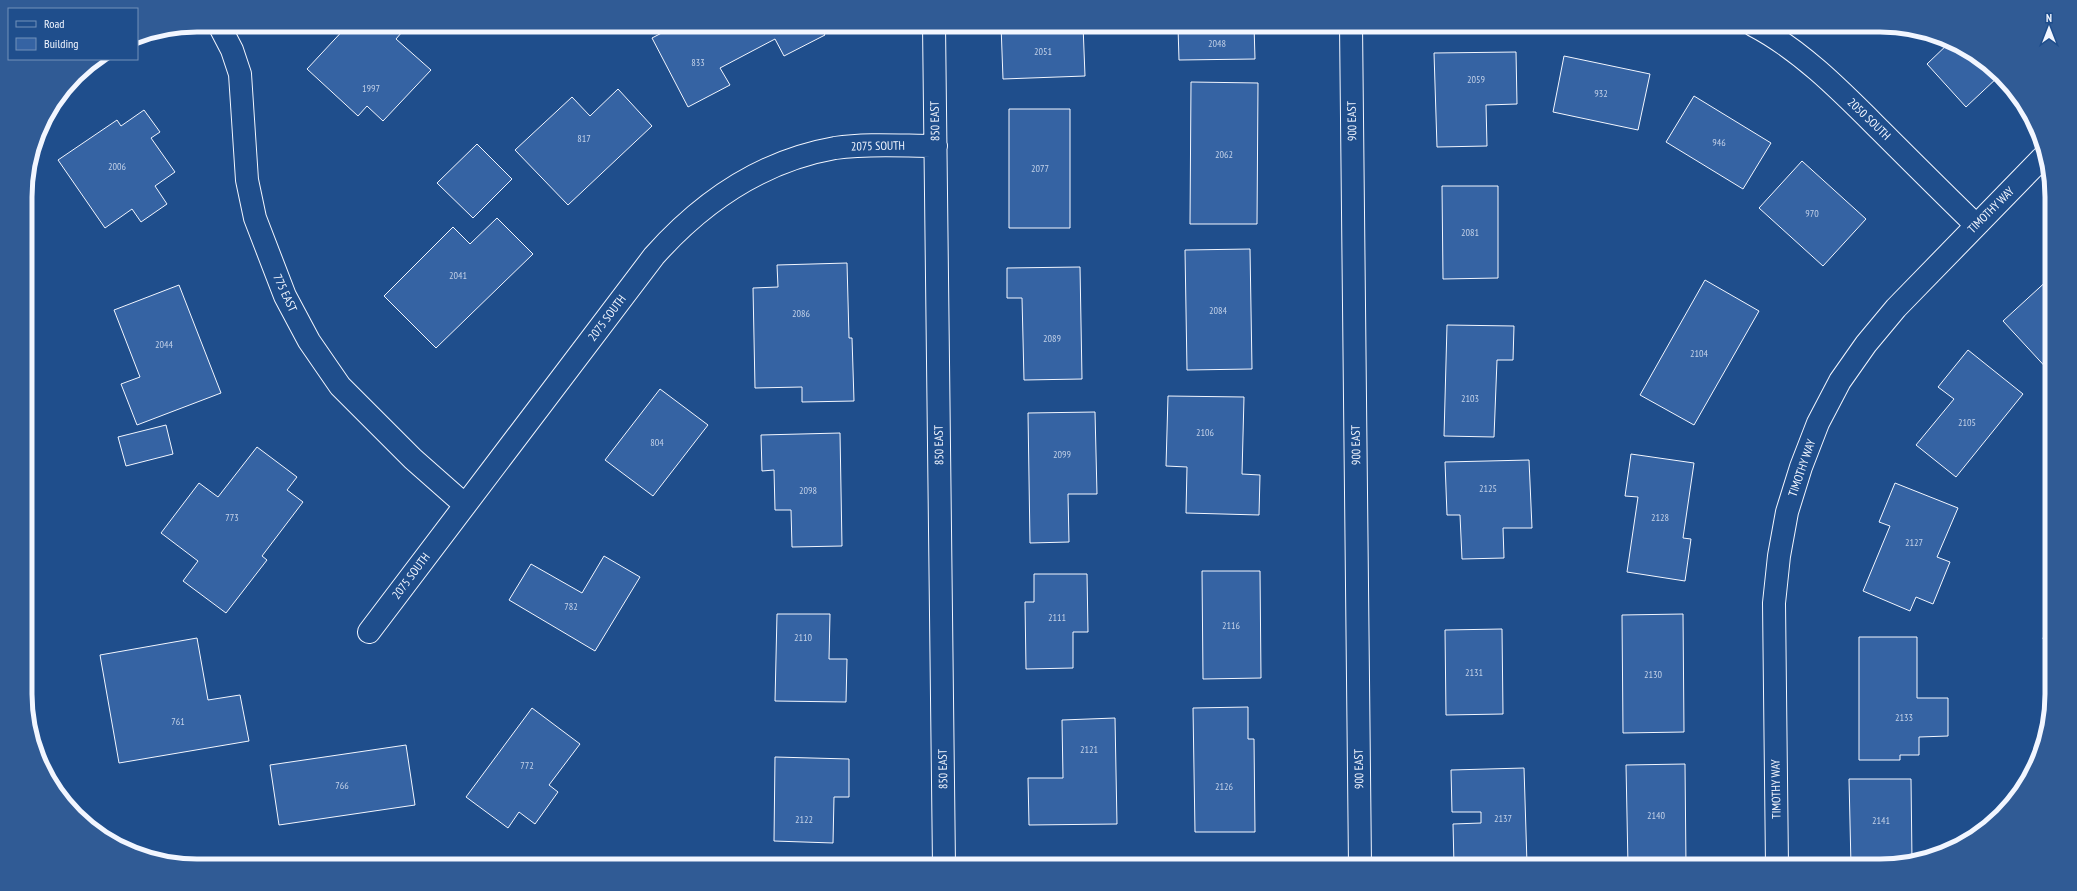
<svg xmlns="http://www.w3.org/2000/svg" width="2077" height="891" font-family="'PT Sans Narrow',sans-serif">
	<rect width="100%" height="100%" fill="#1f4e8c"/>
	<path fill="#3563a3" stroke="#f2f6ff" d="M348 25H408L396 39 431 70 383 121 367 106 358 116 307 69Z
		M677 25H819L825 35 784 56 775 39 720 68 730 85 688 107 652 38Z
		M1001 25H1083L1085 76 1003 79Z
		M1200 25H1254L1255 59 1179 60 1178 27H1200Z
		M1951 41 1984 60 1999 76 1966 107 1927 64Z
		M1516 52 1517 104 1486 105 1487 146 1437 147 1434 53Z
		M1564 56 1650 74 1638 130 1553 112Z
		M1191 82 1258 83 1257 224H1190Z
		M618 89 652 126 568 205 515 150 572 97 590 116Z
		M1694 96 1771 143 1743 189 1666 142Z
		M1009 109H1070V228H1009Z
		M144 110 160 132 151 138 175 172 155 186 167 204 141 222 132 209 105 228 58 160 117 120 121 126Z
		M477 144 512 179 473 218 437 183Z
		M1802 161 1866 219 1823 266 1759 208Z
		M1442 186H1498V278L1443 279Z
		M497 218 533 254 436 348 384 296 453 227 470 244Z
		M1250 249 1252 369 1187 370 1185 250Z
		M847 263 849 338H852L854 401 802 402V387L755 388 753 288 778 287 777 265Z
		M1080 267 1082 379 1024 380 1022 298H1007V268Z
		M2051 277V373L2003 321Z
		M1705 280 1759 311 1694 425 1640 395Z
		M179 285 221 393 137 425 121 384 140 377 114 310Z
		M1447 325 1514 326 1513 360H1497L1494 437 1444 436Z
		M1968 350 2023 394 1956 477 1916 445 1954 399 1938 387Z
		M660 389 708 425 653 496 605 460Z
		M1168 396 1244 397 1242 474 1260 475 1259 515 1186 513 1187 467 1166 466Z
		M1095 412 1097 494H1068L1069 542 1030 543 1028 413Z
		M166 425 173 454 126 466 118 437Z
		M840 433 842 546 792 547 791 510H775L774 470 762 471 761 435Z
		M257 447 297 477 287 490 303 502 262 556 267 560 226 613 183 581 198 561 161 533 199 483 218 497Z
		M1631 454 1694 463 1683 538 1691 539 1685 581 1627 572 1638 497 1625 496Z
		M1529 460 1532 528H1503L1504 558 1462 559 1460 515H1447L1445 462Z
		M1895 483 1958 508 1937 557 1950 562 1933 604 1916 597 1910 611 1863 591 1890 526 1879 522Z
		M604 556 640 577 595 651 509 600 531 564 582 593Z
		M1202 571H1260L1261 678 1203 679Z
		M1034 574H1087L1088 632H1073V668L1026 669 1025 602H1034Z
		M2052 602V641L2043 639Z
		M777 614H830L829 659H847L846 702 775 701Z
		M1683 614 1684 732 1623 733 1622 615Z
		M1502 629 1503 714 1446 715 1445 630Z
		M1859 637H1917V698H1948V736L1919 737V755H1900V760H1859Z
		M197 638 208 700 240 695 249 741 119 763 100 655Z
		M2044 668H2052V694L2045 729Z
		M1248 707V739H1254L1255 832H1195L1193 708Z
		M532 708 580 744 549 785 558 792 535 824 519 812 508 828 466 797Z
		M1115 718 1117 824 1029 825 1028 778H1063L1062 720Z
		M406 745 415 805 279 825 270 765Z
		M775 757 849 759V797H834L833 843 774 841Z
		M1685 764 1686 866H1628L1626 765Z
		M1524 768 1527 864 1454 866 1453 824 1481 823V812H1452L1451 770Z
		M1849 779H1911L1912 861 1891 866H1851Z
		M1258 864V866H1192Z"/>
	<g fill="none" stroke-linecap="round" stroke-linejoin="round">
		<g stroke="#f2f6ff" stroke-width="24">
			<path id="minor" d="M219 25 232 50 240 74 247 180 255 218 285 296 309 341 340 386 413 459 464 504
				M934 25 944 866
				M1351 25 1360 866
				M1753 25C1801 50 1842 92 1880 130 1912 162 1943 193 1976 225
				M369 632 654 256C703 201 761 161 835 148 868 143 903 146 936 146
				M1777 866 1774 603 1779 556 1787 512 1801 467 1818 423 1840 381 1866 344 1896 308 2045 155"/>
		</g>
		<use href="#minor" stroke="#1f4e8c" stroke-width="22"/>
	</g>
	<g text-anchor="middle" stroke-width="3" stroke-linejoin="round" paint-order="stroke">
		<g font-size="10" fill="#c3d1e8">
			<text x="1217" y="47">2048</text>
			<text x="1043" y="55">2051</text>
			<text x="698" y="66">833</text>
			<text x="1476" y="83">2059</text>
			<text x="371" y="92">1997</text>
			<text x="1601" y="97">932</text>
			<text x="584" y="142">817</text>
			<text x="1719" y="146">946</text>
			<text x="1224" y="158">2062</text>
			<text x="117" y="170">2006</text>
			<text x="1040" y="172">2077</text>
			<text x="1812" y="217">970</text>
			<text x="1470" y="236">2081</text>
			<text x="458" y="279">2041</text>
			<text x="1218" y="314">2084</text>
			<text x="801" y="317">2086</text>
			<text x="1052" y="342">2089</text>
			<text x="164" y="348">2044</text>
			<text x="1699" y="357">2104</text>
			<text x="1470" y="402">2103</text>
			<text x="1967" y="426">2105</text>
			<text x="1205" y="436">2106</text>
			<text x="657" y="446">804</text>
			<text x="1062" y="458">2099</text>
			<text x="1488" y="492">2125</text>
			<text x="808" y="494">2098</text>
			<text x="232" y="521">773</text>
			<text x="1660" y="521">2128</text>
			<text x="1914" y="546">2127</text>
			<text x="571" y="610">782</text>
			<text x="1057" y="621">2111</text>
			<text x="1231" y="629">2116</text>
			<text x="803" y="641">2110</text>
			<text x="1474" y="676">2131</text>
			<text x="1653" y="678">2130</text>
			<text x="1904" y="721">2133</text>
			<text x="178" y="725">761</text>
			<text x="1089" y="753">2121</text>
			<text x="527" y="769">772</text>
			<text x="342" y="789">766</text>
			<text x="1224" y="790">2126</text>
			<text x="1656" y="819">2140</text>
			<text x="1503" y="822">2137</text>
			<text x="804" y="823">2122</text>
			<text x="1881" y="824">2141</text>
		</g>
		<g font-size="12" fill="#f2f6ff" stroke="#1f4e8c">
			<text transform="translate(1869 119) rotate(44)" y="4">2050 SOUTH</text>
			<text transform="translate(935 121) rotate(-91)" y="4">850 EAST</text>
			<text transform="translate(1352 121) rotate(-91)" y="4">900 EAST</text>
			<text transform="translate(878 146) rotate(-1)" y="4">2075 SOUTH</text>
			<text transform="translate(1991 210) rotate(-45)" y="4">TIMOTHY WAY</text>
			<text transform="translate(285 293) rotate(65)" y="4">775 EAST</text>
			<text transform="translate(607 318) rotate(-53)" y="4">2075 SOUTH</text>
			<text transform="translate(939 445) rotate(-91)" y="4">850 EAST</text>
			<text transform="translate(1356 445) rotate(-91)" y="4">900 EAST</text>
			<text transform="translate(1802 468) rotate(-71)" y="4">TIMOTHY WAY</text>
			<text transform="translate(411 576) rotate(-53)" y="4">2075 SOUTH</text>
			<text transform="translate(943 769) rotate(-91)" y="4">850 EAST</text>
			<text transform="translate(1359 769) rotate(-91)" y="4">900 EAST</text>
			<text transform="translate(1776 789) rotate(-91)" y="4">TIMOTHY WAY</text>
		</g>
	</g>
	<path d="M0 0H2077V891H0ZM197 32H1880A165 165 0 0 1 2045 197V694A165 165 0 0 1 1880 859H197A165 165 0 0 1 32 694V197A165 165 0 0 1 197 32Z" fill="#305b95" fill-rule="evenodd"/>
	<path fill="none" stroke="#f2f6ff" stroke-width="5" d="M197 32H1880A165 165 0 0 1 2045 197V694A165 165 0 0 1 1880 859H197A165 165 0 0 1 32 694V197A165 165 0 0 1 197 32Z"/>
	<rect x="8" y="8" width="130" height="52" fill="#1f4e8c" stroke="#7391ba"/>
	<rect x="16" y="21" width="20" height="6" fill="#1f4e8c" stroke="#7391ba"/>
	<text x="44" y="28" font-size="12" fill="#f2f6ff">Road</text>
	<rect x="16" y="38" width="20" height="12" fill="#3563a3" stroke="#7391ba"/>
	<text x="44" y="48" font-size="12" fill="#f2f6ff">Building</text>
	<g transform="translate(2049 28)" stroke="#1f4e8c" stroke-width="3" paint-order="stroke">
	<path d="M0-3L7 15L0 10L-7 15Z" fill="#f2f6ff"/>
	<text y="-6" font-size="11" font-weight="bold" text-anchor="middle" fill="#f2f6ff">N</text>
	</g>
</svg>
